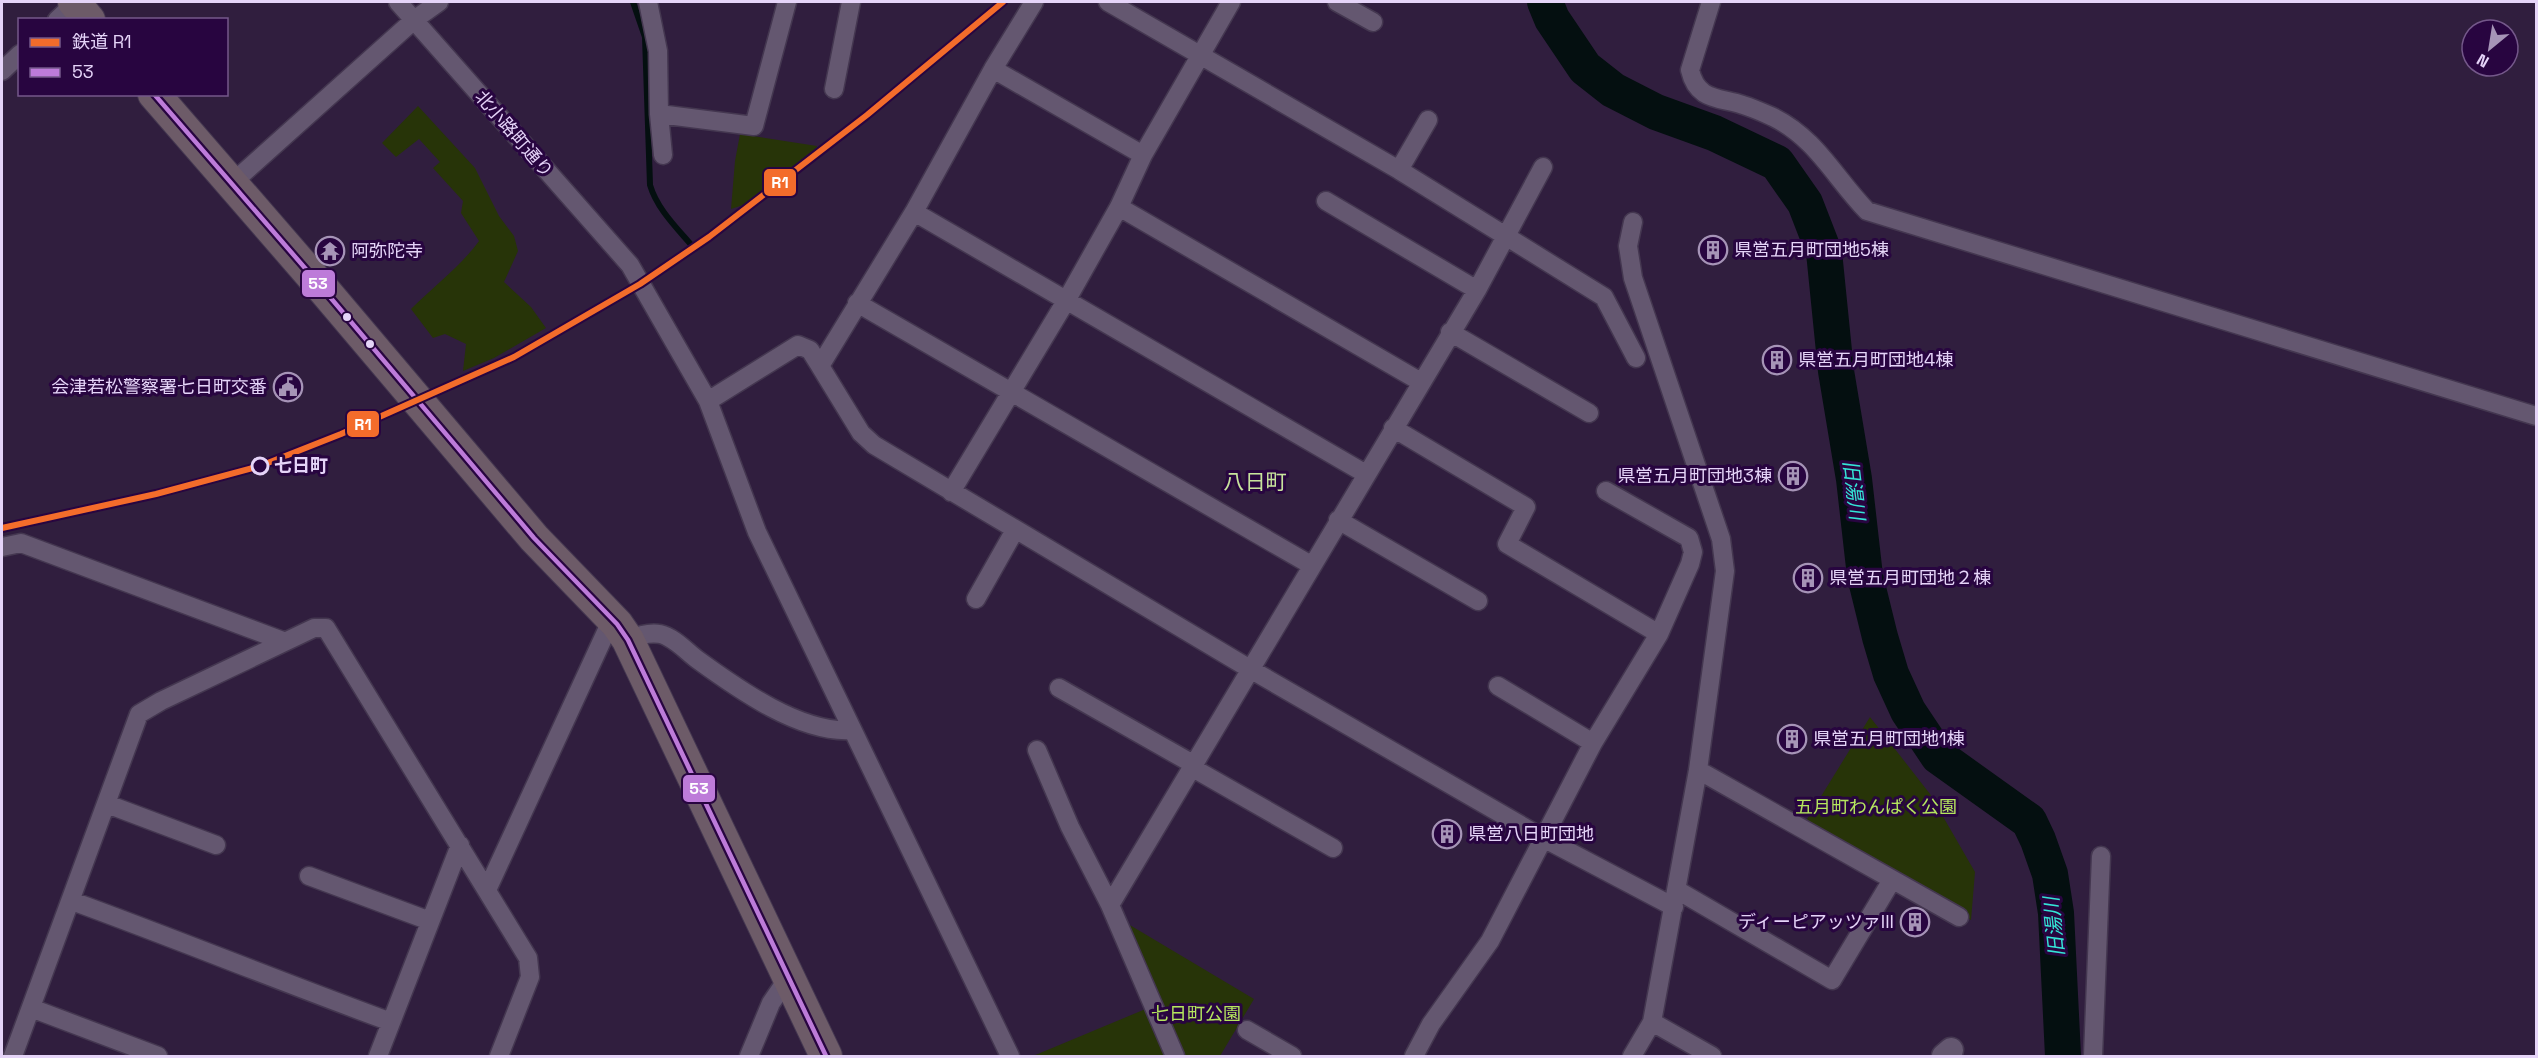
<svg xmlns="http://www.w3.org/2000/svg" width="2538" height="1058" font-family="'Space Grotesk','Noto Sans JP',sans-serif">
	<rect width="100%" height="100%" fill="#301e3e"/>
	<path fill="#273408" d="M418 106 475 168 499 216 514 236 518 251 504 282 531 307 546 328 494 358 463 371 466 344 445 334 433 338 411 309C434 286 460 267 479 241L461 213 463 201 433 168 440 162 419 139 396 157 382 143Z
		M740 134 817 146V147L749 203 731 209 735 161Z
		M1870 717 1930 794 1975 872 1971 920 1804 824Z
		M1118 918 1254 999 1220 1056H1033L1148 1008Z"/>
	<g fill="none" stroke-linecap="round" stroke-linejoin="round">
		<path stroke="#040f10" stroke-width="6" d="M633 2 645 37 650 185C657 209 677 228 693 247"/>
		<path stroke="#040f10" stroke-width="36" d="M1545 2 1552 19 1585 68 1613 90 1656 112 1714 133 1777 163 1805 203 1824 252 1836 371 1854 479 1865 576 1880 637 1891 674 1908 711 1938 756 2029 821 2038 840 2050 874 2056 913 2063 1056"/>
		<g stroke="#443750" stroke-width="21">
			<path id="street" d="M398 2 630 265 708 401 757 532 1010 1056
				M648 2 658 51 659 114 663 155
				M1108 2 1399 170 1604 297 1636 358
				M1337 2 1373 22
				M1711 2 1690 70C1697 101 1719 97 1743 105 1753 108 1764 113 1773 117 1817 139 1834 177 1867 211L2536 416
				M57 20 75 3
				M993 69 1143 155
				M2 71 20 54
				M834 89 851 2
				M659 114 754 126 787 2
				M1399 170 1428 120
				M231 184 414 20 439 2
				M1326 201 1477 290
				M1119 207 1421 382
				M914 212 1366 474
				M857 303 1311 565
				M1450 332 1589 413
				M820 366 861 433 874 445 1250 669 1543 838 1674 907
				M708 401 798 345 810 350 820 366 914 212 993 69 1034 2
				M1393 428 1526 507 1507 544 1659 634
				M951 492 1066 301 1119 207 1143 155 1231 2
				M1338 520 1478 601
				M2 547 21 543 283 641
				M976 599 1015 530
				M628 640C637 636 650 632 660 634 674 637 687 652 698 660 738 689 801 734 852 730
				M1498 686 1593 743
				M1059 688 1193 764
				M1037 750 1070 827 1110 905 1175 1056
				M1191 767 1333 848
				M1698 770 1959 917
				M107 804 216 845
				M309 876 430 921
				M487 890 612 619
				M1677 890 1832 980 1892 880
				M72 901C179 940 284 983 391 1022
				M1110 905 1477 290 1543 167
				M31 1008 158 1056
				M1652 1022 1712 1056
				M1247 1030 1292 1056
				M13 1056 139 714 161 701 314 628H326L528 958 530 977 499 1056
				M378 1056 460 845
				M749 1056 771 1003 788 978
				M1414 1056 1431 1024 1490 941 1593 743 1659 634 1690 564 1693 552 1689 538 1606 491
				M1632 1056 1652 1022 1698 770 1725 571 1721 539 1633 278 1628 246 1633 222
				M2093 1056 2101 856"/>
		</g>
		<g stroke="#443750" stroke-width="27">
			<path id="secondary" d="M1944 1056 1951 1050"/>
		</g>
		<g stroke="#443750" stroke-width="34">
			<path id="highway" d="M74 2 89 20
				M154 94 324 290 534 538 617 624 628 640 826 1056"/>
		</g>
		<use href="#street" stroke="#645770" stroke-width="18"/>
		<use href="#secondary" stroke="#645770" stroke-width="24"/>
		<use href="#highway" stroke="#6d5b68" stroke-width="32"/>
		<g stroke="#280540" stroke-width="9">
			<path id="bus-1" d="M154 94 324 290 534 538 617 624 628 640 826 1056"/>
		</g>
		<use href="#bus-1" stroke="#bd7bd9" stroke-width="4.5"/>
		<g stroke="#280540" stroke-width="10">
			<path id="rail-1" d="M2 528 156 494 260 466 341 434 514 357 640 284 709 237 867 115 1003 2"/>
		</g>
		<use href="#rail-1" stroke="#f36c2b" stroke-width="6"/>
	</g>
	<defs>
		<g id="building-ring" transform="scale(1.5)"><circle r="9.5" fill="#280540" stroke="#a694b7" stroke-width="1.5"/><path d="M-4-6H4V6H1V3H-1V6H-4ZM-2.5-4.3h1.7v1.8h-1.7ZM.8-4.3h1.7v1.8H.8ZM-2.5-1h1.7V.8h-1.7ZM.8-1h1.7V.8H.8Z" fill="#a694b7"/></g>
		<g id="temple-ring" transform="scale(1.5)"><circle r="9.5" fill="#280540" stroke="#a694b7" stroke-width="1.5"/><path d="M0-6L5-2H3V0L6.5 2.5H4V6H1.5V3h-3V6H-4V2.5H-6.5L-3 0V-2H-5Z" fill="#a694b7"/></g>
		<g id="civic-ring" transform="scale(1.5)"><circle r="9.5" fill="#280540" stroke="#a694b7" stroke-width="1.5"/><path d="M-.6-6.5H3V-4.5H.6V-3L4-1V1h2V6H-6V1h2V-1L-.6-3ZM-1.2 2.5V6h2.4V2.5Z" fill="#a694b7"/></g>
	</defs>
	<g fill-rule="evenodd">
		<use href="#building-ring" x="1713" y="250"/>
		<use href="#temple-ring" x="330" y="251"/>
		<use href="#building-ring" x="1777" y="360"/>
		<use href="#civic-ring" x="288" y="387"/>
		<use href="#building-ring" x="1793" y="476"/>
		<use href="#building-ring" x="1808" y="578"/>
		<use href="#building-ring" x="1792" y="739"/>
		<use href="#building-ring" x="1447" y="834"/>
		<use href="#building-ring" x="1915" y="922"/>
	</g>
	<g fill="#e5d4f8" stroke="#280540" stroke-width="2">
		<circle cx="347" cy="317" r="5"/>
		<circle cx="370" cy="344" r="5"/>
	</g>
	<circle fill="#280540" stroke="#e5d4f8" stroke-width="3" cx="260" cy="466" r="8"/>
	<g text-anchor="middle" stroke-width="6" stroke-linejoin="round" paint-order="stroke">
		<g font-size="18" fill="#e5d4f8" stroke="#280540">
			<text transform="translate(514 134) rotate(49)" y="6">北小路町通り</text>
		</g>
		<g font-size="18" fill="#e5d4f8" stroke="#280540" text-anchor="start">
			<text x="1734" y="256">県営五月町団地5棟</text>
			<text x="351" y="257">阿弥陀寺</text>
			<text x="1798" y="366">県営五月町団地4棟</text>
			<text x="267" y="393" text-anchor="end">会津若松警察署七日町交番</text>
			<text x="1772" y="482" text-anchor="end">県営五月町団地3棟</text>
			<text x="1829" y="584">県営五月町団地２棟</text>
			<text x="1813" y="745">県営五月町団地1棟</text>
			<text x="1468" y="840">県営八日町団地</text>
			<text x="1894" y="928" text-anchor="end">ディーピアッツァIII</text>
		</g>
		<g font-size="18" font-weight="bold" fill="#e5d4f8" stroke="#280540" text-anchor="start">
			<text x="274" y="472">七日町</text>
		</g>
		<g font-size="18" fill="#b5e65e" stroke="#280540">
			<text x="1876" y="813">五月町わんぱく公園</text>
			<text x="1196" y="1020">七日町公園</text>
		</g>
		<g font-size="20" font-style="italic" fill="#34e5d7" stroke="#280540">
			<text transform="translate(1854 490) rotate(83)" y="7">旧湯川</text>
			<text transform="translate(2054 927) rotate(-96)" y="7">旧湯川</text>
		</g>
		<g font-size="21" fill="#c7e49c" stroke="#280540">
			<text x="1255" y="489">八日町</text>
		</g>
	</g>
	<g stroke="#280540" stroke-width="2">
		<rect x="763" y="168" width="34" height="29" rx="6" fill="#f36c2b"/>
		<rect x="301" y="269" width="35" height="29" rx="6" fill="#bd7bd9"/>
		<rect x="346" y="410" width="34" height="28" rx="6" fill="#f36c2b"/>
		<rect x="682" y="774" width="34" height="29" rx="6" fill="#bd7bd9"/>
	</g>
	<g font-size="16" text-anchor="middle" font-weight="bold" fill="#fff">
		<text x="780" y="188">R1</text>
		<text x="318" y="289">53</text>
		<text x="363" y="430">R1</text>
		<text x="699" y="794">53</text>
	</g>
	<rect width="2538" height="1058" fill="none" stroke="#e5d4f8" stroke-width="6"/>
	<rect x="18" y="18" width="210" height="78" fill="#280540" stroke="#74588a" stroke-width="1.5"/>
	<rect x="30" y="38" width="30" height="9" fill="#f36c2b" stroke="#74588a" stroke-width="1.5"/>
	<text x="72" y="48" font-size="18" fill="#e5d4f8">鉄道 R1</text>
	<rect x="30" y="68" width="30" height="9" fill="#bd7bd9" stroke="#74588a" stroke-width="1.5"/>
	<text x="72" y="78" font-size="18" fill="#e5d4f8">53</text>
	<g transform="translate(2490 48) rotate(210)"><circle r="28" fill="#280540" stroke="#74588a" stroke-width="1.5"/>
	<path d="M0-4.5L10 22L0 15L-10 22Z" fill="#a694b7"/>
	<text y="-9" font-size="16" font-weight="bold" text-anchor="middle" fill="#e5d4f8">N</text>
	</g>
</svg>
